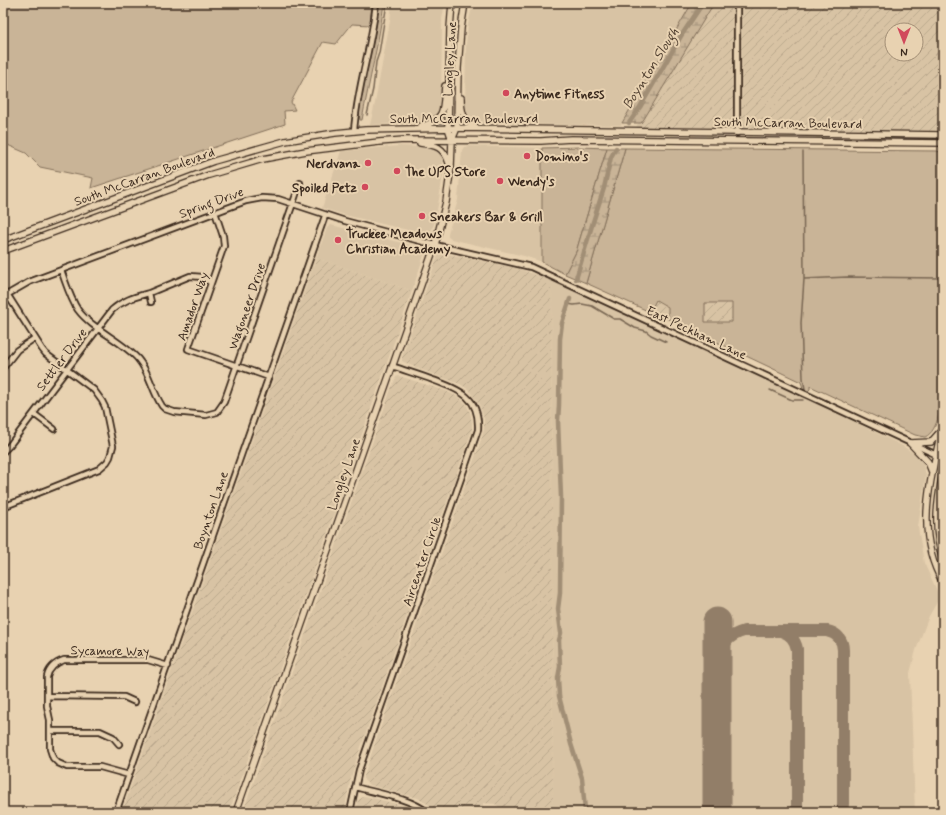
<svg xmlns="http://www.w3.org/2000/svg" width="946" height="815" font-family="Mynerve,sans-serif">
	<defs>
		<pattern id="industrial-furrows" width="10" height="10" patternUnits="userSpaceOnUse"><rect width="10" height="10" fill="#d8c3a4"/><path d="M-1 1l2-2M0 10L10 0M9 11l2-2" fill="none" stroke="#baa88d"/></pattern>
		<pattern id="wetland-marsh" width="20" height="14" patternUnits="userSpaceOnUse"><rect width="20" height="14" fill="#c9b497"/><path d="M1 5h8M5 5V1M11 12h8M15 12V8" fill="none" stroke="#a4937b"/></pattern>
	</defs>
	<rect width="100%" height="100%" fill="#e8d2b1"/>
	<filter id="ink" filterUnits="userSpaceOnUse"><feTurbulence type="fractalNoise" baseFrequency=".025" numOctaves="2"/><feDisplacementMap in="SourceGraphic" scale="8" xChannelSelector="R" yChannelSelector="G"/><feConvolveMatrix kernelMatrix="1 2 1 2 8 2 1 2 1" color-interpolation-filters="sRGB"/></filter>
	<g filter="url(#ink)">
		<path fill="#d8c3a4" d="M392 3H445L442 19 441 103 440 110 437 116 432 120 425 122 370 125 375 103 390 21Z
			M473 3H692L621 125 480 124 471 119 467 114 465 109 466 45 468 25Z
			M400 146 424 147 433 149 439 152 443 158V175L438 205 434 224 430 233 424 234 345 215 322 208 341 151Z
			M468 146 542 148V262L524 256 451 239 448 237V233L458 200 462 150 464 147Z
			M331 225 422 248 425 252 412 291 316 258 327 228Z
			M551 280 811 400 901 445 915 454 923 463 926 475 918 527 924 563 940 597 929 616 916 650 910 673 915 812H518L529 807H553Z"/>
		<path fill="url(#industrial-furrows)" fill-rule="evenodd" d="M710 3H943V131L832 130 800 128 636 127ZM892 30H916V54H892Z
			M443 253 516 268 551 280 553 807H530L518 812H501L499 807 495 804 483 803V808L481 809H460L447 812H435L429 805 418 798 369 785 364 780V776L372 752 482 437 484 429V419L480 406 469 390 460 384 419 369 402 361V357L438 255Z
			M316 258 412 291 256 737 229 812H122Z
			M656 300 668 307V321L650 312Z
			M705 303H732V322H704Z
			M399 376 446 391 460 398 466 404 470 412 472 422V430L356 761 350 782 344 812H243L391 389 396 377Z
			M365 796 409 807 419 812H356L358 800Z"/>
		<path fill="#c9b497" stroke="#826f5a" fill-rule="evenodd" d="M3 3H372L370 25 352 24 336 44 323 42 291 102 295 110 284 111 285 124 91 188 93 178 40 167 26 153 3 143Z
			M379 3H384C379 42 369 81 362 120H360C356 100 365 79 369 59 374 40 377 22 379 3Z
			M580 147 607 148 576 252 565 274 542 262V148Z
			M625 148 937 151 943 153V389C941 403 939 431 925 437L915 435 810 386V389L808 391 803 388 801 382 668 319V307L656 300 650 312 586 283ZM705 303H732V322H705Z"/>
		<path fill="url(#wetland-marsh)" stroke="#826f5a" d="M692 3H714L644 119 641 123H622Z
			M607 148H625L586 283 565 274 576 252Z"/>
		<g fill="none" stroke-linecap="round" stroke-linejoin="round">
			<path stroke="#786652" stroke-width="1.5" d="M367 115 373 89 376 62 379 53 387 3
				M803 152 804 279 801 323 803 378 805 389
				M804 279 847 277 943 278
				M568 304 574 305 582 304 592 306 614 319H620L635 328 646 331 651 335 666 342
				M770 390 792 400H803"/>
			<path stroke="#a18e75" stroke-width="4.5" d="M629 123 640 107 681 36 703 3
				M576 279 593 222 604 188 611 157 616 148
				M570 299 562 323 560 339 559 405 558 421 561 497 560 593 558 609 561 633 559 640 560 667 558 678 559 696 571 744 582 778 585 810"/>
			<path stroke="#927e68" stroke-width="12" d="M781 631C790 634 795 639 797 649V812
				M718 661C721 646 728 635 744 631H827C837 633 843 640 843 650V804L842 812"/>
			<path stroke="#927e68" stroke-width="29" d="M717 812V622"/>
			<g stroke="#3b2a1e" stroke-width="8">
				<path id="minor" d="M737 3V133
					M354 131C357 87 372 46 376 3
					M215 212 223 236 224 246 188 349 269 377
					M61 270C66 283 70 298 78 310 92 329 122 341 138 359 150 373 152 391 162 406L165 409 174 412 206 415 217 412 224 402 300 183
					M3 297 29 282 246 201 262 198 278 199 345 221 435 245 531 267 943 458
					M151 302 149 293 190 276 203 277 211 283
					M3 368 17 350 35 338
					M34 414 54 429
					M3 452 9 446 112 310C123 300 135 297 149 293
					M3 507 99 469 107 462 110 457 113 446 105 407 102 401 94 390 46 354 42 349 7 294
					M47 696 124 697 135 702
					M50 731H100L113 737 119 744
					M129 775 100 767H67L58 763 53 758 50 749V720L47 706V677C49 668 55 663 64 660H148L168 666
					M355 787C376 793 410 798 427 812
					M116 812 325 216
					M350 812 359 770 478 430C480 397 460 390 433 380 420 375 406 371 392 366"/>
			</g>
			<g stroke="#3b2a1e" stroke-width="8">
				<path id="major" d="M452 3 450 28 448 128 452 140
					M461 98C461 111 463 122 476 127
					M421 126C447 120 443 107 445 86
					M420 143C436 145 444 147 449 163
					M3 240 214 161 285 141 335 133 365 130 457 128 943 135
					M3 251 209 175 263 159 306 151 379 142 404 140 541 141 571 139 943 143
					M943 422C932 478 913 530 943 583
					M910 443 928 462 932 472
					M910 443 931 442 939 433
					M943 472C937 502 933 530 943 560
					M236 812 435 245 446 202 451 167 452 140 457 128 458 68 461 28 465 3"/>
			</g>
			<use href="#minor" stroke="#e8d2b1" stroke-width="4.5"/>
			<use href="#major" stroke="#e8d2b1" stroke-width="5.5"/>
		</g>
	</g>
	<g fill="#d1495b" stroke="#e8d2b1" stroke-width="1.5">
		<circle cx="506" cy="93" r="4"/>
		<circle cx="527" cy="156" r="4"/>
		<circle cx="368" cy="163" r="4"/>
		<circle cx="397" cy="171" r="4"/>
		<circle cx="500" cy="181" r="4"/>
		<circle cx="365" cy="187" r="4"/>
		<circle cx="422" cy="216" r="4"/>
		<circle cx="338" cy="240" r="4"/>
	</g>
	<g text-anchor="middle" stroke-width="4" stroke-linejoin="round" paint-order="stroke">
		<g font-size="13" fill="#3b2a1e" stroke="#e8d2b1">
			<text transform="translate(449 59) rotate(-87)" y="5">Longley Lane</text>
			<text x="464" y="123">South McCarran Boulevard</text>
			<text transform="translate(788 122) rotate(1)" y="5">South McCarran Boulevard</text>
			<text transform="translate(144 176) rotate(-20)" y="5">South McCarran Boulevard</text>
			<text transform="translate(211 202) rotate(-20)" y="5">Spring Drive</text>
			<text transform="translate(192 306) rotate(-71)" y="5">Amador Way</text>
			<text transform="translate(246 306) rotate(-71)" y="5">Wagoneer Drive</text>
			<text transform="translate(697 332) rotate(25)" y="5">East Peckham Lane</text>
			<text transform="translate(61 359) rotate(-53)" y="5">Settler Drive</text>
			<text transform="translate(343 474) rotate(-71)" y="5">Longley Lane</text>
			<text transform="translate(210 510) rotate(-71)" y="5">Boynton Lane</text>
			<text transform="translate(421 561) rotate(-71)" y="5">Aircenter Circle</text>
			<text transform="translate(110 650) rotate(1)" y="5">Sycamore Way</text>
		</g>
		<g font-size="13" font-weight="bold" fill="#3b2a1e" stroke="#e8d2b1" text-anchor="start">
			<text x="514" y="98">Anytime Fitness</text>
			<text x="535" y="161">Domino's</text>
			<text x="360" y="168" text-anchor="end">Nerdvana</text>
			<text x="405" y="176">The UPS Store</text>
			<text x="508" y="186">Wendy's</text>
			<text x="357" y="192" text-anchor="end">Spoiled Petz</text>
			<text x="430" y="221">Sneakers Bar &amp; Grill</text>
			<text x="346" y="238">Truckee Meadows<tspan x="346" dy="15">Christian Academy</tspan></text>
		</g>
		<g font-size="14" font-style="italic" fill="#4f3e2f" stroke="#e8d2b1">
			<text transform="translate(650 68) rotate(-58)" y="5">Boynton Slough</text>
		</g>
	</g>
	<rect width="946" height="815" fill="none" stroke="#e8d2b1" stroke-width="16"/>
	<rect x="8" y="8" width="930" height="799" fill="none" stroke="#3b2a1e" stroke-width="1.5" filter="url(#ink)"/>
	<g transform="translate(904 42) rotate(180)"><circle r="19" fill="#e8d2b1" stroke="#a38f76"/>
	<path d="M0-3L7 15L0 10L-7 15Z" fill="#d1495b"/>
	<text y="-6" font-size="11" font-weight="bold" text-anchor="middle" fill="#3b2a1e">N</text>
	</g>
</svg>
